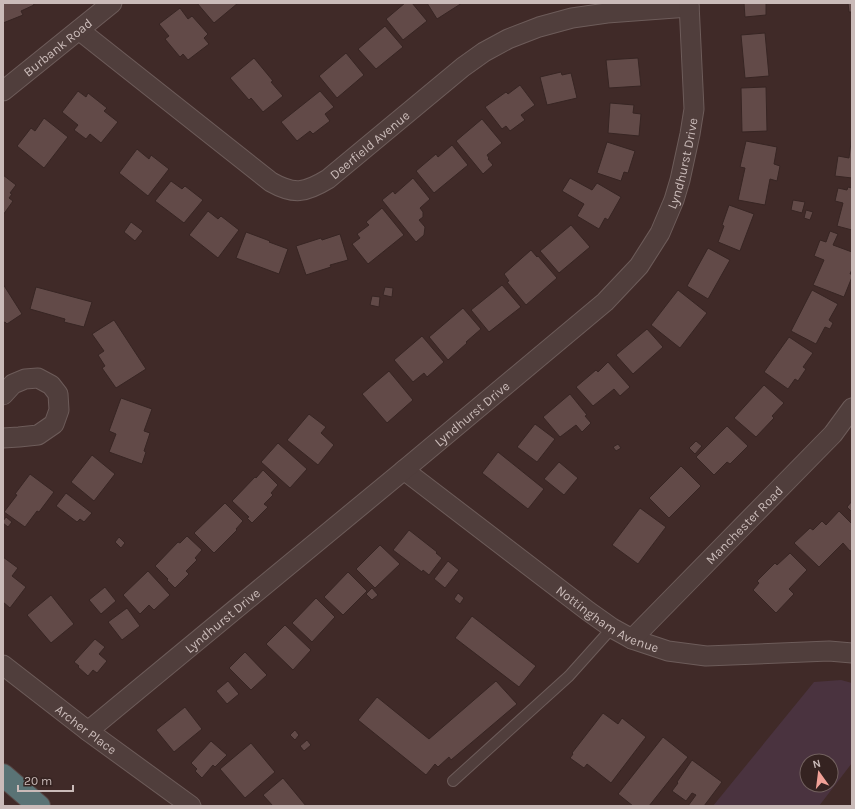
<svg xmlns="http://www.w3.org/2000/svg" width="855" height="809" font-family="Karla,sans-serif">
	<rect width="100%" height="100%" fill="#402a28"/>
	<path fill="#4a333f" fill-rule="evenodd" d="M841 680 852 683V763L819 806H713L814 682ZM807 761H831V785H807Z"/>
	<path fill="#624a48" stroke="#372523" d="M3 3H33L34 5 21 11 23 15 3 23Z
		M197 3H238L214 23Z
		M405 3H412L427 21 403 40 386 19Z
		M427 3H462L437 19Z
		M744 3H766V15L745 17Z
		M848 3H852V12H849Z
		M180 8 188 19 192 16 208 34 204 38 209 44 188 60 183 54 180 57 165 39 169 36 159 24Z
		M385 26 403 47 376 69 358 49Z
		M765 33 769 76 745 78 741 35Z
		M346 53 364 75 337 98 319 76Z
		M254 58 273 81 271 82 283 96 263 112 251 98 249 100 230 78Z
		M638 58 641 86 609 88 606 60Z
		M561 72 562 75 571 73 577 98 547 105 540 77Z
		M520 85 535 105 521 115 525 120 510 131 506 126 502 129 485 107 506 92 508 94Z
		M766 87 767 131 742 132 741 88Z
		M78 91 86 97 88 93 107 108 104 111 118 122 101 143 90 134 86 139 74 130 78 125 62 112Z
		M320 91 334 107 325 114 330 121 313 134 310 131 297 141 281 122Z
		M610 103 634 105 633 113 641 114 639 136 608 133Z
		M44 118 68 137 44 168 17 146 31 128 35 131Z
		M482 119 502 143 487 155 489 158 488 159 493 165 483 174 456 141Z
		M852 135V178L835 176 838 156 849 158Z
		M746 141 777 147 774 164 780 166 777 181 770 179 765 205 738 200 745 168 740 167Z
		M607 142 635 151 628 173 624 172 621 181 597 173Z
		M452 145 468 165 434 193 416 171 436 154 438 157Z
		M137 149 149 159 151 155 169 169 148 196 119 173Z
		M3 175 16 185 10 193 12 194 9 198 13 201 3 215Z
		M413 178 430 199 420 208 423 212V217L419 220 425 227 424 235 416 242 382 200 393 191 395 194Z
		M570 178 592 190 597 183 621 197 608 220 605 218 599 229 577 216 584 204 562 191Z
		M171 181 182 189 185 186 203 200 184 223 155 201Z
		M848 187 852 188V230L837 226 843 203 835 201 838 188 847 190Z
		M793 200 805 202 802 213 791 210Z
		M729 205 754 214 740 251 718 242 724 226 722 225Z
		M382 208 404 235 368 264 352 244 360 238 357 234 369 225 366 222Z
		M806 210 813 212 810 220 804 218Z
		M208 211 218 219 221 216 239 230 218 258 189 235Z
		M131 222 143 231 135 241 124 232Z
		M571 225 590 247 559 273 540 251Z
		M830 231 838 234 833 245 852 252V269L850 274H852V277L844 297 813 285 824 260 814 256 820 240 826 242Z
		M246 232 270 241 269 242 288 249 279 274 236 258Z
		M340 234 348 260 330 265 331 267 306 275 296 246 321 238 322 240Z
		M708 248 730 260 708 299 687 286Z
		M531 250 537 257 538 256 557 278 526 305 507 282 509 281 504 274Z
		M3 284 22 314 7 324 5 322 3 323Z
		M502 285 521 307 489 332 471 310Z
		M36 287 92 302 84 327 64 322 65 319 30 309Z
		M385 287 393 288 392 297 383 295Z
		M678 290 707 313 680 348 651 325Z
		M812 290 838 304 829 320 833 323 830 329 825 327 816 344 791 331Z
		M372 296 380 297 379 307 370 305Z
		M463 308 481 329 466 342 467 343 448 360 429 337Z
		M114 320 146 369 116 388 102 368 105 366 98 355 104 351 92 334Z
		M647 329 663 347 633 374 616 355Z
		M422 336 444 362 427 377 424 373 413 382 394 360Z
		M789 337 813 353 803 367 806 369 798 381 795 379 788 389 764 372Z
		M608 362 630 387 620 396 614 389 593 406 576 387 596 370 598 372Z
		M389 371 413 400 387 423 362 394Z
		M764 385 784 403 772 416 774 418 756 437 734 418Z
		M570 394 587 415 585 416 591 423 582 432 576 425 560 437 543 417Z
		M121 398 152 409 144 431 150 433 144 451 146 452 142 464 109 452 116 434 109 431Z
		M309 414 326 427 321 433 334 445 318 465 287 440Z
		M535 424 555 439 537 462 517 447Z
		M727 426 748 446 730 464 727 462 714 475 696 457Z
		M696 441 702 446 695 454 689 448Z
		M278 443 307 469 290 488 261 462Z
		M618 444 621 448 616 451 613 447Z
		M498 452 544 489 528 509 482 473Z
		M92 455 115 474 94 501 71 482Z
		M559 462 578 478 564 495 544 479Z
		M681 466 701 486 669 518 649 498Z
		M263 470 278 485 271 493 273 495 264 504 268 507 252 523 247 518 249 517 232 501 255 477 256 478Z
		M30 474 54 492 39 512 37 511 25 527 4 512 17 495 15 494Z
		M66 493 92 513 84 522 80 519 77 522 56 506Z
		M852 501V512L847 507Z
		M225 503 243 521 236 529 237 530 214 553 194 533Z
		M640 508 666 527 638 564 612 545Z
		M839 511 852 524V550L850 551 843 543 819 567 794 543 810 528 813 530 822 521 826 525Z
		M6 517 12 522 8 527 3 523V521Z
		M409 530 437 552 436 553 442 558 429 575 423 570 422 572 393 550Z
		M187 536 202 550 195 558 197 560 186 571 189 574 175 588 167 580 168 579 155 566 178 542 180 543Z
		M119 537 125 543 121 548 115 542Z
		M380 545 400 564 375 588 356 569Z
		M790 553 807 570 789 589 794 594 776 613 753 590 759 583 757 581 775 563 777 565Z
		M3 557 18 568 12 576 26 587 10 608 3 602Z
		M448 561 459 570 445 588 434 579Z
		M148 571 170 595 154 610 149 605 140 614 123 595Z
		M348 572 367 591 343 615 324 597Z
		M105 587 116 601 101 614 89 600Z
		M372 588 378 595 372 600 366 594Z
		M458 593 464 598 460 604 454 599Z
		M51 595 74 624 51 643 27 615Z
		M316 598 335 617 312 642 292 623Z
		M127 608 140 626 122 640 108 622Z
		M472 616 536 666 519 687 455 638Z
		M285 625 311 650 293 670 266 644Z
		M95 639 105 647 99 654 107 661 97 673 93 670 88 676 78 667 79 666 74 662Z
		M245 652 267 675 251 690 229 668Z
		M228 681 239 694 227 704 216 691Z
		M496 681 517 704 451 760 449 757 438 767 435 764 426 775 358 720 377 697 429 739Z
		M185 707 202 729 174 752 156 730Z
		M603 713 618 724 622 718 646 737 611 783 587 764 584 768 570 758 573 754 572 753Z
		M295 730 299 735 295 740 290 735Z
		M663 737 688 757 649 806H633L618 794Z
		M307 740 311 745 304 751 300 746Z
		M211 741 227 755 215 767 213 765 202 778 195 771 197 769 191 763Z
		M251 743 275 772 245 798 220 769Z
		M692 760 722 782 704 806H688L696 795 692 793 686 801 672 791 678 783 677 782Z
		M283 778 306 806H273L263 795Z"/>
	<g fill="none" stroke-linecap="round" stroke-linejoin="round">
		<g stroke="#6d5c5a" stroke-width="12">
			<path id="service" d="M453 781 569 676 612 628"/>
		</g>
		<g stroke="#6d5c5a" stroke-width="21">
			<g id="minor">
				<path id="s1" d="M79 30 271 182C294 195 305 193 328 179L463 67 484 52 508 39 539 27 572 18 607 13 689 7"/>
				<path id="s2" d="M3 91 112 3"/>
				<path d="M3 395 13 384 25 379 38 378 51 385 58 394 59 410 54 424 38 435 19 437 3 438"/>
				<path id="s3" d="M404 470 588 611 612 628 632 639 668 651 706 656 829 651 852 653"/>
				<path id="s4" d="M632 639 833 434 852 408"/>
				<path id="s5" d="M3 665 88 731 191 806"/>
				<path id="s6" d="M88 731 404 470 605 302 639 266 660 233 674 200 680 180 690 134 694 109 689 3"/>
			</g>
		</g>
		<g stroke="#574644" stroke-width="24">
			<path id="motorway" d="M3 775 39 806"/>
		</g>
		<use href="#service" stroke="#503e3c" stroke-width="10"/>
		<use href="#minor" stroke="#503e3c" stroke-width="19"/>
		<use href="#motorway" stroke="#5a7375" stroke-width="22"/>
	</g>
	<g text-anchor="middle" stroke-width="3.5" stroke-linejoin="round" paint-order="stroke">
		<g font-size="13" fill="#cabbb9" stroke="#352321">
			<text dy="5" stroke="none"><textPath href="#s2" startOffset="70">Burbank Road</textPath></text>
			<text dy="5" stroke="none"><textPath href="#s1" startOffset="360">Deerfield Avenue</textPath></text>
			<text dy="5" stroke="none"><textPath href="#s6" startOffset="834">Lyndhurst Drive</textPath></text>
			<text dy="5" stroke="none"><textPath href="#s6" startOffset="498">Lyndhurst Drive</textPath></text>
			<text dy="5" stroke="none"><textPath href="#s4" startOffset="160">Manchester Road</textPath></text>
			<text dy="5" stroke="none"><textPath href="#s3" startOffset="253">Nottingham Avenue</textPath></text>
			<text dy="5" stroke="none"><textPath href="#s6" startOffset="174">Lyndhurst Drive</textPath></text>
			<text dy="5" stroke="none"><textPath href="#s5" startOffset="105">Archer Place</textPath></text>
		</g>
	</g>
	<rect width="855" height="809" fill="none" stroke="#cabbb9" stroke-width="8"/>
	<g transform="translate(819 773) rotate(346)"><circle r="19" fill="#352321" stroke="#71605e"/>
	<path d="M0-3L7 15L0 10L-7 15Z" fill="#f1a197"/>
	<text y="-6" font-size="11" font-weight="bold" text-anchor="middle" fill="#cabbb9">N</text>
	</g>
	<path d="M18 785v6h55v-6" fill="none" stroke="#cabbb9" stroke-width="2"/>
	<text x="24" y="785" font-size="12" fill="#cabbb9" stroke="#352321" stroke-width="3" paint-order="stroke">20 m</text>
</svg>
